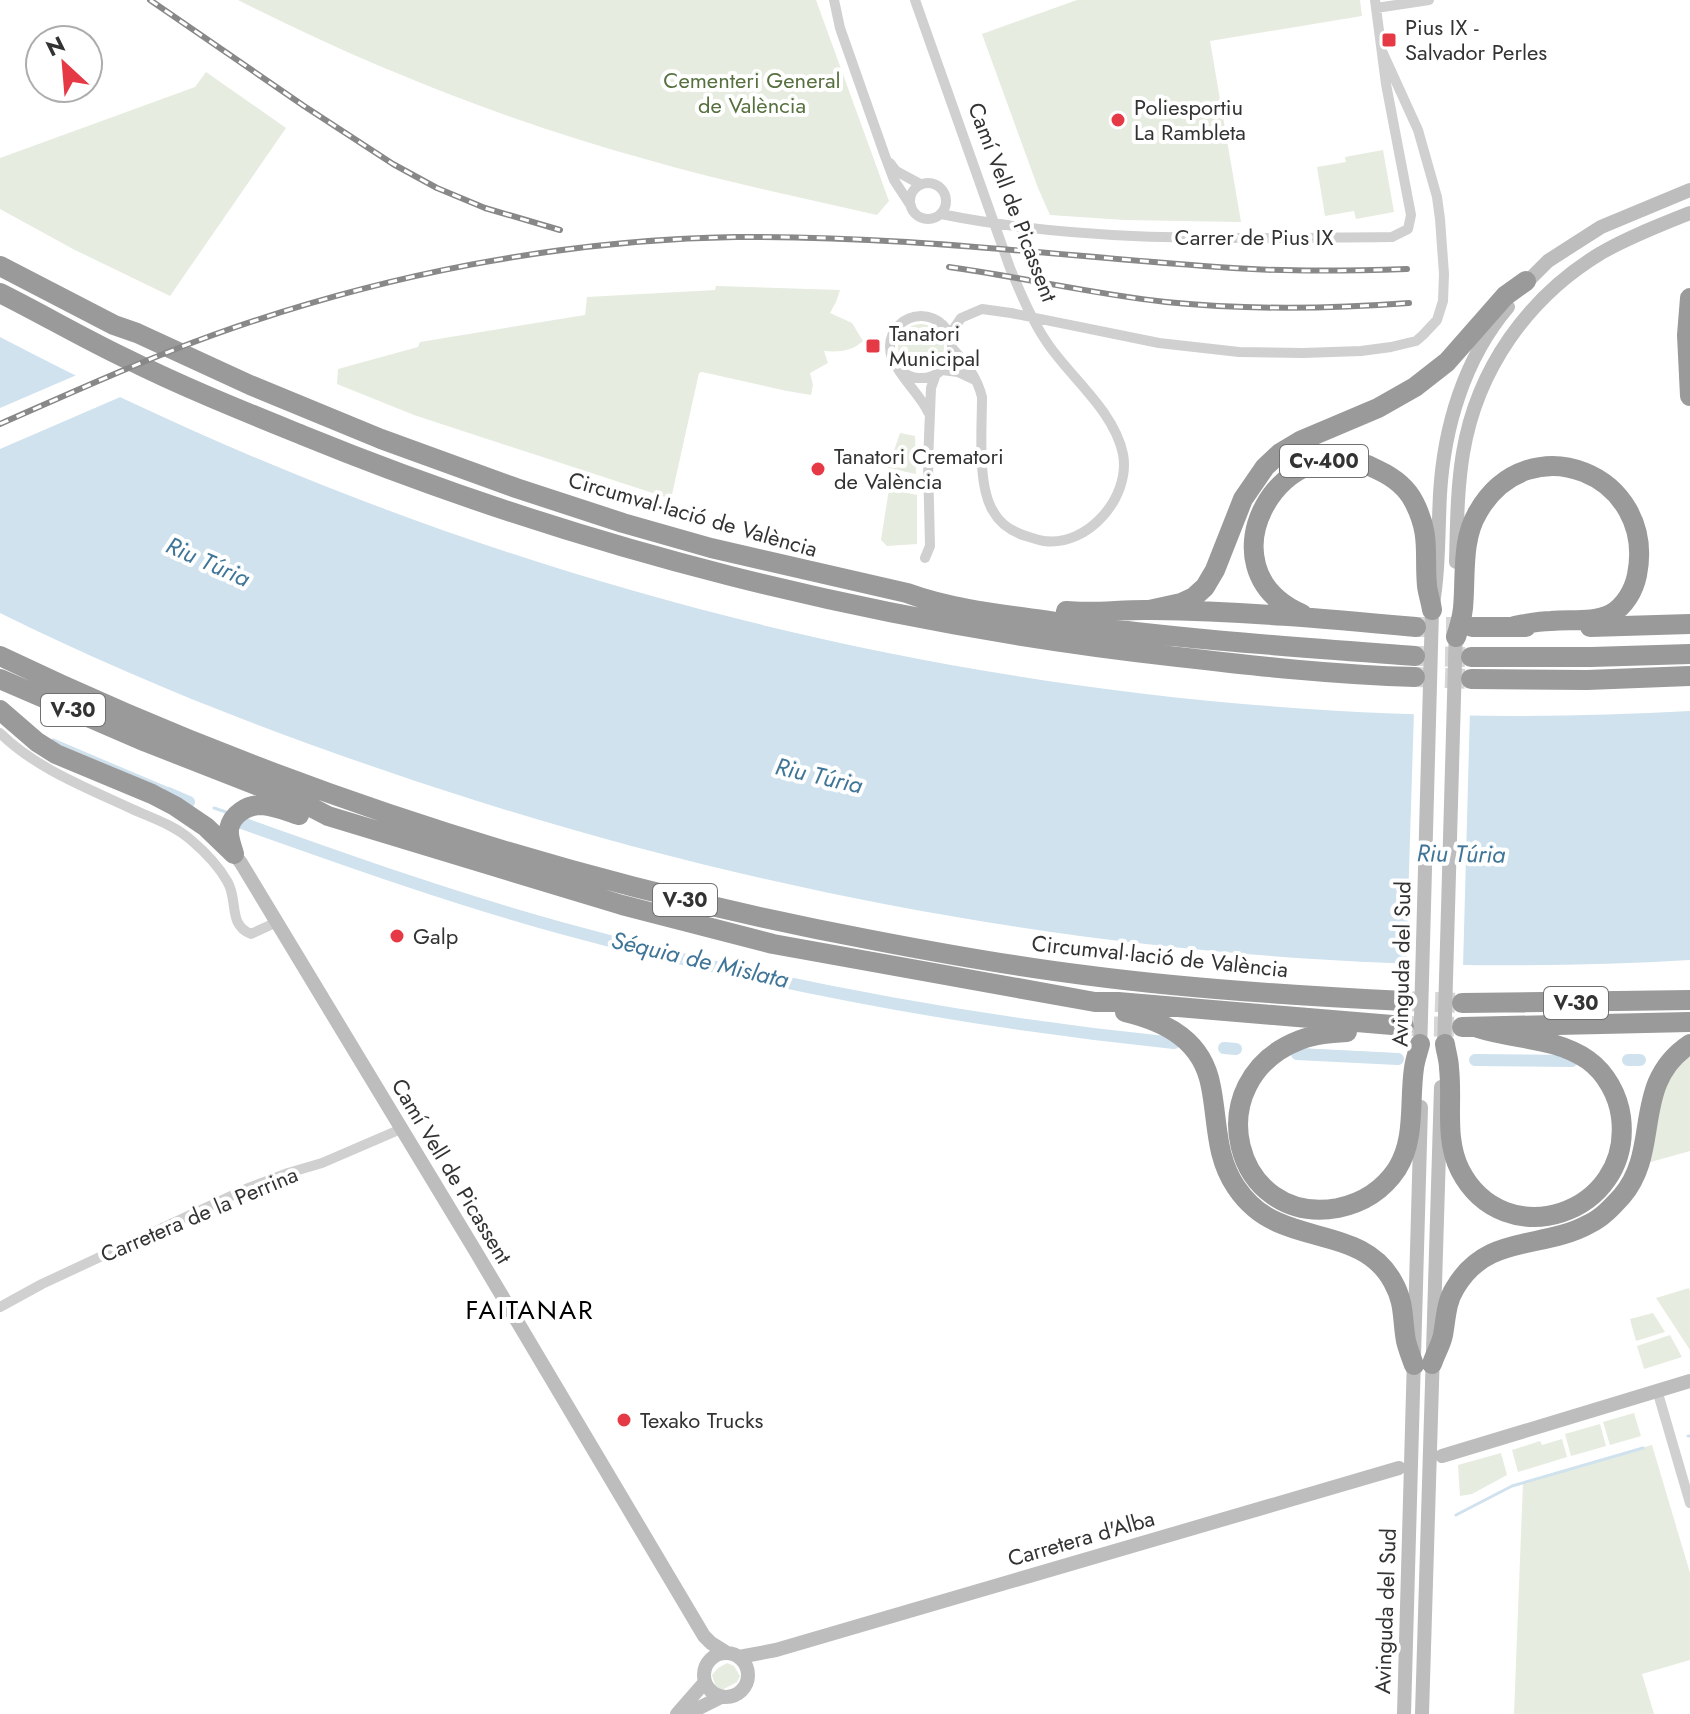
<svg xmlns="http://www.w3.org/2000/svg" width="1690" height="1714" font-family="Jost,sans-serif">
	<rect width="100%" height="100%" fill="#fff"/>
	<path fill="#e6ecdf" d="M238 0H816L889 201 877 215C802 198 726 182 652 161 509 122 370 67 238 0Z
		M1077 0H1360L1362 16 1210 41 1241 222 1125 220 1050 215 1038 188 982 34Z
		M206 72 286 128 170 296 73 249 0 209V158L195 87Z
		M1383 150 1394 212 1356 219 1354 211 1325 216 1317 167 1346 162 1345 157Z
		M716 286 840 290 836 302 830 313 852 323 863 341C851 352 839 352 824 351L828 363 810 373 813 385 811 395 787 391 702 372 699 373 671 499 414 415 337 384 338 369 418 347 420 342 585 315 587 297 715 290Z
		M898 347a23 23 0 1 1 46 0a23 23 0 1 1-46 0Z
		M900 433 915 436 916 474 888 468Z
		M889 489 917 495V544L887 546 881 540Z
		M1690 1053V1151L1647 1163 1662 1088Z
		M1689 1288 1690 1291V1350L1656 1298Z
		M1653 1313 1665 1332 1636 1341 1630 1319Z
		M1670 1335 1682 1357 1644 1369 1637 1346Z
		M1634 1413 1641 1436 1610 1445 1603 1422Z
		M1600 1424 1606 1446 1571 1456 1565 1434Z
		M1562 1439 1567 1457 1518 1472 1512 1450 1540 1441 1542 1445Z
		M1652 1445 1690 1573V1660L1642 1674 1654 1714H1514L1523 1483Z
		M1501 1453 1507 1475 1472 1494 1460 1496 1458 1465Z
		M727 1663 734 1666 740 1676 737 1682 722 1690 716 1687 712 1675 718 1668Z"/>
	<path fill="#cfe2ee" d="M0 337C518 609 1105 744 1690 711V960C1252 986 803 914 389 772 256 727 125 675 0 613Z"/>
	<path fill="#fff" d="M79 374 125 395 0 449V408Z
		M1414 710H1470L1463 968H1406Z"/>
	<g fill="none" stroke-linecap="round" stroke-linejoin="round">
		<path stroke="#cfe2ee" stroke-width="3" d="M53 740 190 798
			M214 808 229 813
			M243 819C313 844 383 870 454 892 686 965 927 1014 1169 1039
			M1225 1044 1237 1045
			M1305 1050 1399 1055
			M1627 1057H1640
			M1475 1058H1566
			M1688 1436H1690
			M1456 1515 1512 1486 1643 1448"/>
		<path stroke="#cfe2ee" stroke-width="12" d="M168 793 189 802
			M239 822C346 860 452 898 561 928 762 983 967 1022 1174 1043
			M1224 1048 1236 1049
			M1297 1054 1398 1059
			M1475 1060 1572 1061
			M1628 1060H1640"/>
		<path stroke="#d6d6d6" stroke-width="20" stroke-dasharray="20 10" stroke-linecap="butt" d="M1416 627H1472
			M1415 656 1471 657
			M1415 677 1471 679
			M1405 1001 1462 1003
			M1404 1026 1462 1027"/>
		<path stroke="#d0d0d0" stroke-width="10" d="M834 0 840 28 885 156 894 180 911 206
			M915 0 1010 268C1021 294 1032 321 1048 344 1072 379 1114 411 1123 454 1131 497 1088 547 1044 541 1038 540 1032 538 1026 536 1013 532 1000 524 993 511 977 485 982 429 982 397 977 377 966 363 952 348
			M1376 8 1429 0
			M890 163 896 171 920 184
			M910 201a18 18 0 1 1 36 0a18 18 0 1 1-36 0Z
			M941 214C1089 244 1242 238 1392 237L1408 229 1411 215 1386 84 1375 0
			M890 347a31 31 0 1 1 62 0a31 31 0 1 1-62 0Z
			M950 334 961 318 982 309 1011 313 1159 343 1239 352 1303 353 1361 351 1391 347 1416 341 1423 335 1437 320 1443 301 1444 274 1440 219 1437 197 1418 130 1382 51
			M898 369C907 384 922 398 928 412
			M942 370 958 372 975 380
			M925 558 930 546 928 462 931 388 936 374
			M0 733C37 769 85 787 132 809 152 818 174 825 191 840 204 851 219 867 227 881 239 900 227 924 251 934L277 922
			M0 1307 42 1284 246 1189 288 1173 322 1163 401 1129
			M1657 1390 1690 1503"/>
		<path stroke="#bdbdbd" stroke-width="14" d="M1522 287 1548 261 1601 227 1690 190
			M1456 562C1457 526 1457 489 1463 453 1477 369 1528 297 1601 253 1629 237 1660 225 1690 213
			M234 854 241 863 476 1252 704 1636 711 1643 727 1653
			M1444 1050 1456 627
			M1420 1054 1432 610C1439 572 1438 533 1440 494 1444 427 1464 359 1508 307
			M1442 1456 1690 1381
			M704 1675a22 22 0 1 1 44 0a22 22 0 1 1-44 0Z
			M739 1657 776 1650 1399 1468
			M677 1714 705 1682
			M687 1714 721 1697
			M1404 1714 1421 1107
			M1422 1714 1441 1087"/>
		<path stroke="#9a9a9a" stroke-width="20" d="M0 266 114 325 137 333 250 385 381 439 516 488 623 523 711 548 907 593C953 610 1008 615 1057 622 1176 639 1295 647 1415 656
			M0 293C42 314 83 338 125 358 183 387 243 411 302 435 581 549 878 624 1178 657 1256 666 1336 675 1415 677
			M1690 298 1687 335 1690 396
			M1149 610 1181 603 1194 597 1205 587 1215 570 1243 499 1265 467 1280 453 1300 441 1378 408 1415 387 1447 362 1505 296 1526 281
			M1066 611C1095 614 1123 609 1152 610 1240 611 1328 619 1416 627
			M1302 614C1197 569 1282 419 1378 470 1393 477 1407 488 1414 502 1431 535 1424 553 1427 586 1428 594 1431 602 1432 610
			M1472 627H1526
			M1590 627 1690 624
			M1456 637C1459 628 1462 618 1463 608 1466 576 1461 540 1478 512 1529 423 1657 474 1637 575 1634 590 1625 606 1611 614 1593 623 1570 619 1551 621 1538 621 1526 624 1514 626
			M0 656C276 788 567 882 867 939 939 953 1011 966 1084 975 1190 989 1298 996 1405 1001
			M1471 657H1591L1690 654
			M0 679 146 742 305 804 328 816 622 905 773 944 1095 1002H1118L1404 1026
			M1471 679 1587 680 1690 676
			M0 710 37 742 56 754 152 794 175 806 206 827 234 854
			M234 854C232 846 228 838 229 829 232 814 247 805 262 805 275 806 287 811 299 815
			M1462 1003 1690 1000
			M1125 1012C1167 1022 1203 1041 1211 1087 1218 1122 1215 1156 1236 1187 1246 1202 1261 1215 1277 1222 1318 1241 1369 1237 1393 1282 1405 1303 1402 1319 1406 1341 1408 1349 1411 1357 1414 1365
			M1462 1027 1690 1022
			M1347 1032C1331 1033 1315 1034 1300 1040 1196 1080 1233 1227 1338 1208 1362 1203 1383 1190 1397 1169 1416 1139 1409 1101 1414 1068 1415 1060 1418 1052 1420 1044
			M1445 1044C1446 1052 1449 1060 1449 1068 1453 1102 1444 1138 1460 1170 1504 1256 1633 1215 1621 1117 1618 1095 1606 1073 1588 1060 1555 1037 1515 1040 1478 1028
			M1432 1364C1435 1354 1441 1345 1443 1335 1446 1319 1446 1302 1455 1288 1487 1233 1542 1250 1589 1224 1602 1218 1612 1207 1622 1196 1662 1149 1630 1084 1690 1044"/>
		<g stroke="#888" stroke-width="6">
			<path id="rail" d="M150 0 304 106 393 164 437 188 485 208 560 230
				M949 267C1021 277 1093 294 1166 302 1246 310 1328 309 1409 303
				M0 424C71 393 141 361 213 335 380 275 559 240 736 237 902 235 1068 257 1233 268 1291 272 1349 271 1407 269"/>
		</g>
		<use href="#rail" stroke="#fff" stroke-width="3" stroke-dasharray="9" stroke-linecap="butt"/>
	</g>
	<g fill="#e63946" stroke="#fff" stroke-width="3">
		<rect x="1381" y="32" width="16" height="16" rx="4"/>
		<circle cx="1118" cy="120" r="8"/>
		<rect x="865" y="338" width="16" height="16" rx="4"/>
		<circle cx="818" cy="469" r="8"/>
		<circle cx="397" cy="936" r="8"/>
		<circle cx="624" cy="1420" r="8"/>
	</g>
	<g text-anchor="middle" stroke-width="8" stroke-linejoin="round" paint-order="stroke">
		<g fill="#fff" stroke="#707070" stroke-width="2">
			<rect x="1280" y="445" width="88" height="32" rx="6"/>
			<rect x="41" y="694" width="64" height="32" rx="6"/>
			<rect x="653" y="884" width="64" height="32" rx="6"/>
			<rect x="1544" y="987" width="64" height="32" rx="6"/>
		</g>
		<g font-size="20" font-weight="bold" fill="#333">
			<text x="1324" y="468">Cv-400</text>
			<text x="73" y="717">V-30</text>
			<text x="685" y="907">V-30</text>
			<text x="1576" y="1010">V-30</text>
		</g>
		<g font-size="22" fill="#333" stroke="#fff" text-anchor="start">
			<text x="1405" y="35">Pius IX -<tspan x="1405" dy="25">Salvador Perles</tspan></text>
			<text x="1134" y="115">Poliesportiu<tspan x="1134" dy="25">La Rambleta</tspan></text>
			<text x="889" y="341">Tanatori<tspan x="889" dy="25">Municipal</tspan></text>
			<text x="834" y="464">Tanatori Crematori<tspan x="834" dy="25">de València</tspan></text>
			<text x="413" y="944">Galp</text>
			<text x="640" y="1428">Texako Trucks</text>
		</g>
		<g font-size="22" fill="#56703f" stroke="#fff">
			<text x="752" y="88">Cementeri General<tspan x="752" dy="25">de València</tspan></text>
		</g>
		<g font-size="22" fill="#333" stroke="#fff">
			<text transform="translate(1013 202) rotate(69)" y="8">Camí Vell de Picassent</text>
			<text x="1254" y="245">Carrer de Pius IX</text>
			<text transform="translate(693 514) rotate(16)" y="8">Circumval·lació de València</text>
			<text transform="translate(1160 956) rotate(6)" y="8">Circumval·lació de València</text>
			<text transform="translate(1401 964) rotate(-89)" y="8">Avinguda del Sud</text>
			<text transform="translate(452 1171) rotate(59)" y="8">Camí Vell de Picassent</text>
			<text transform="translate(199 1214) rotate(-23)" y="8">Carretera de la Perrina</text>
			<text transform="translate(1081 1538) rotate(-16)" y="8">Carretera d'Alba</text>
			<text transform="translate(1385 1611) rotate(-88)" y="8">Avinguda del Sud</text>
		</g>
		<g font-size="24" font-style="italic" fill="#3f7597" stroke="#fff">
			<text transform="translate(208 562) rotate(24)" y="8">Riu Túria</text>
			<text transform="translate(819 776) rotate(13)" y="8">Riu Túria</text>
			<text transform="translate(1461 854) rotate(1)" y="8">Riu Túria</text>
			<text transform="translate(700 960) rotate(13)" y="8">Séquia de Mislata</text>
		</g>
		<g font-size="26" letter-spacing="2" fill="#000" stroke="#fff">
			<text x="530" y="1319">FAITANAR</text>
		</g>
	</g>
	<g transform="translate(64 64) rotate(334)"><circle r="38" fill="#ffffff" stroke="#adadad" stroke-width="2"/>
	<path d="M0-6L14 30L0 20L-14 30Z" fill="#e63946"/>
	<text y="-12" font-size="22" font-weight="bold" text-anchor="middle" fill="#333333">N</text>
	</g>
</svg>
